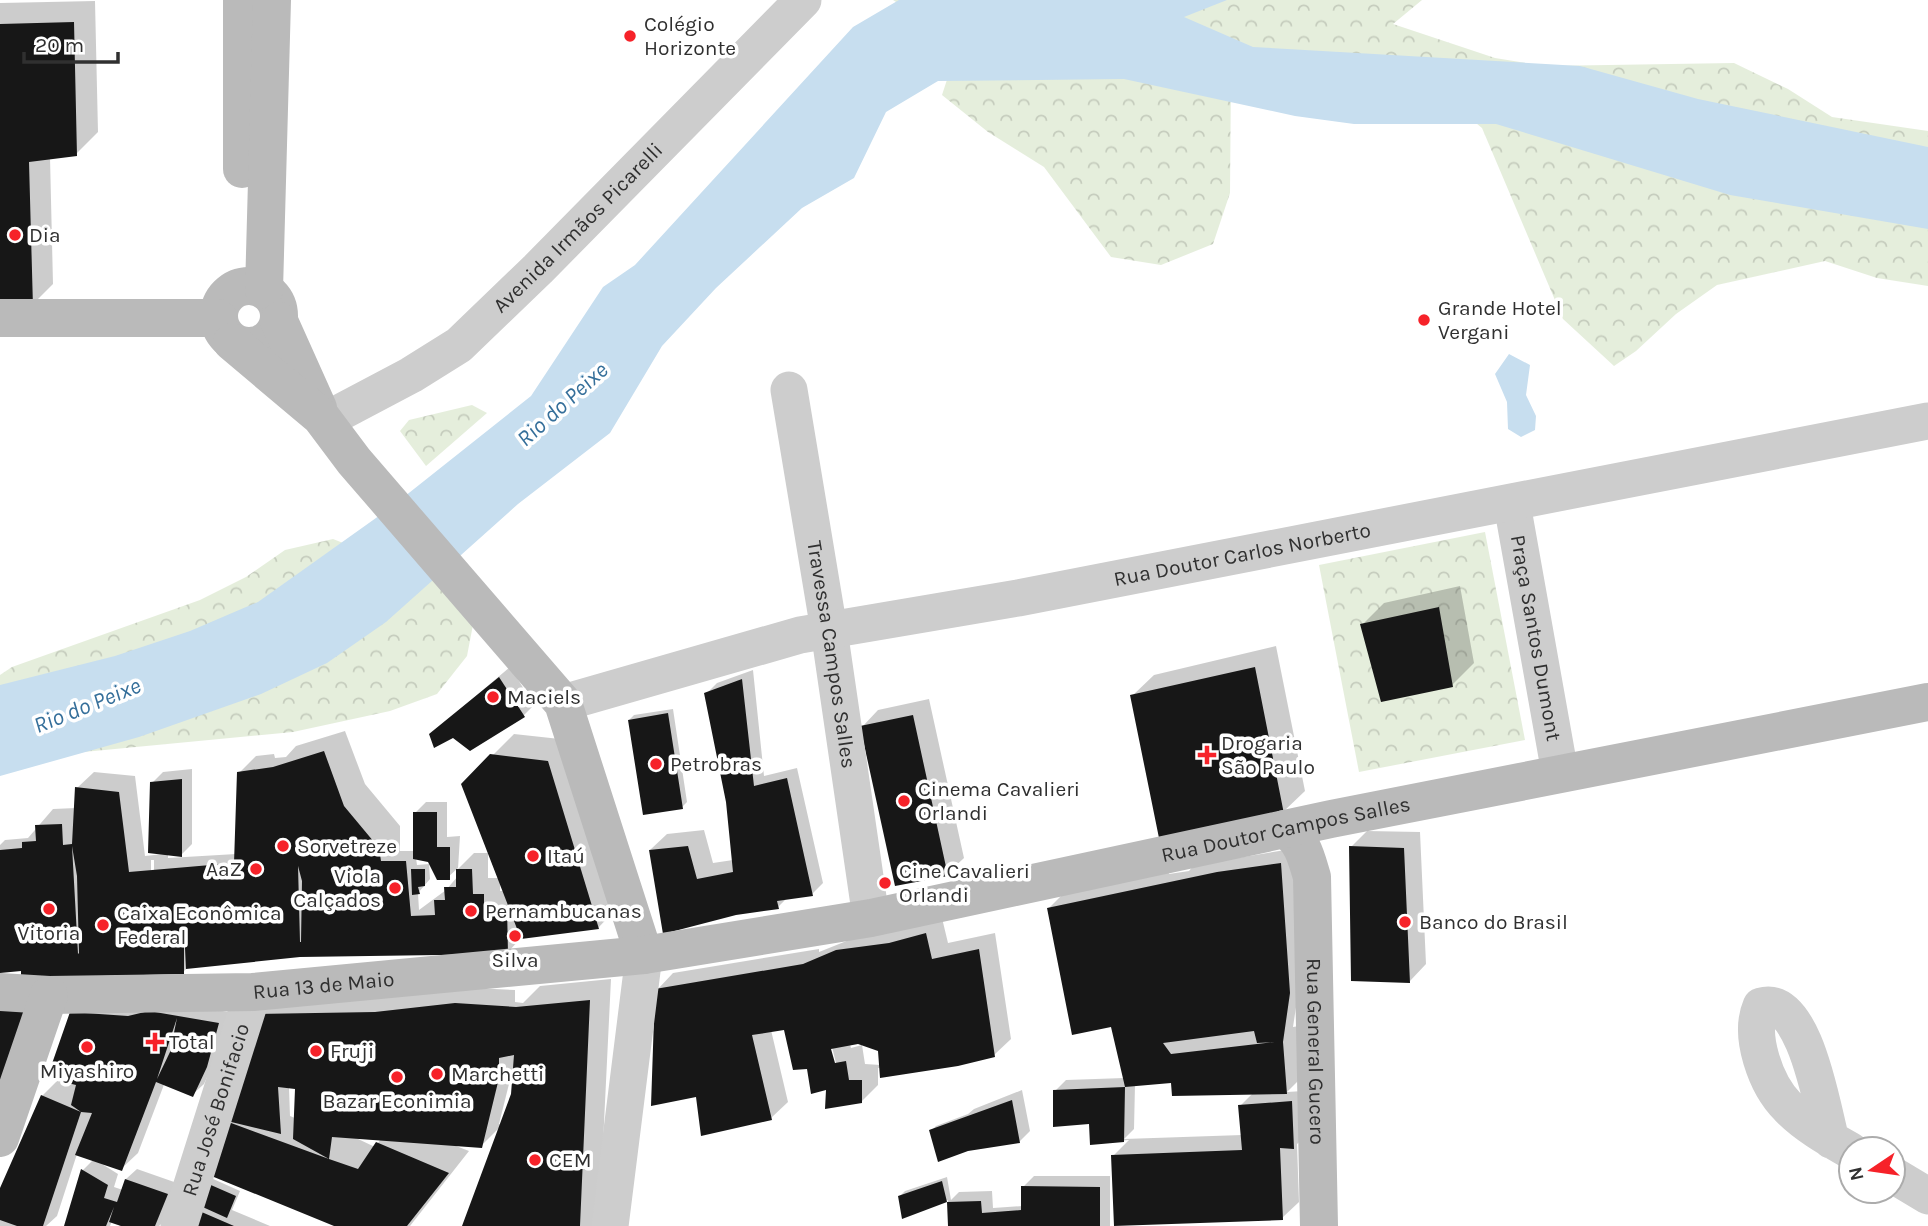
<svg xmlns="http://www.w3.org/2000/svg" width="1928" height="1226" font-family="Karla,sans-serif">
	<defs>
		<pattern id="forest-crowns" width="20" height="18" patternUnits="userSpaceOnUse" patternTransform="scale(1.75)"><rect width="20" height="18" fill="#e5eedc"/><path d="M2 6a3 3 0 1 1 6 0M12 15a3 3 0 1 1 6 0" fill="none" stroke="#c5ccbd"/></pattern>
	</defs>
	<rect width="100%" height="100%" fill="#fff"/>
	<path fill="url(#forest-crowns)" d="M893 0H1422L1393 24 1495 58 1545 66 1734 63 1788 89 1832 117 1928 131V286L1877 278 1825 261 1717 285 1676 314 1636 351 1614 366 1563 319 1482 128 1436 90 1231 69 1230 193 1213 244 1161 265 1111 257 1044 167 988 132 942 95 959 43Z
		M472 405 487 413 426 466 400 431 409 420Z
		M1485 532 1525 740 1359 772 1319 565Z
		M333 539 437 580 476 609 467 656 437 694 390 711 293 732 0 760V675L12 667 200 600 246 577 285 550Z"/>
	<path fill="#c7deef" d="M899 0H1227L1184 17 1253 47 1580 66 1698 99 1928 147V229L1730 195 1496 124H1354L1295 116 1124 79 938 81 886 112 854 178 802 208 716 288 662 346 610 433 518 504 386 622 327 663 261 694 139 737 0 776V685L115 656 190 631 258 602 390 508 531 396 603 287 635 265 853 27Z
		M1509 354 1530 365 1526 395 1536 416 1535 430 1521 437 1508 429 1507 402 1495 374Z"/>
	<path fill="#0003" fill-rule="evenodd" d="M95 1 98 132 76 154 50 157 53 284 32 305H0V3Z
		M1460 586 1474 663 1452 685 1362 625 1384 603Z
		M1276 646 1305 791 1283 812 1132 696 1154 675Z
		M510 667 534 705 524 715 453 736 431 734Z
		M753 670 764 776 797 768 823 883 812 894 787 898 778 907 736 913 650 850 667 834 704 830 713 863 733 860 728 802 706 694 717 683Z
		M929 699 964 858 947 874 862 727 878 710Z
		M673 709 687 802 682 807 629 720 634 715Z
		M345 731 365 784 400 826V851H415V813L426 802H447V837L460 836 458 869 474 853H488V878H499L464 784 514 734 569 740 619 906 598 928 522 937 507 953 300 955 188 967 183 972 23 966 0 970V845L5 840 28 838 53 809 76 808 77 788 94 772 135 776 145 856 163 854 152 783 163 772 192 769V844L181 855 168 853V858L236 854 239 773 256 756 274 754 275 758 286 757 296 746ZM416 858 429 860 447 878 458 868V876L446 890 419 910 418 893 430 879 429 864 417 865ZM151 860H154V959H151ZM500 880 504 891H500Z
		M1367 831 1420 832 1426 964 1410 981 1351 847Z
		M1297 848 1300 981 1293 1027 1299 1026 1303 1076 1287 1092 1303 1091 1305 1137 1297 1144 1299 1202 1282 1218 1113 1156 1129 1140 1091 1143 1090 1122 1055 1091 1066 1080 1124 1078 1112 1025 1049 908 1065 892 1168 870 1169 874 1189 871 1194 865ZM1173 1081 1253 1093 1240 1106 1242 1135 1124 1139 1134 1129 1135 1085Z
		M942 918 948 943 995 933 1011 1039 994 1055 878 1068V1085L862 1101 828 1088 809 1068 785 1028 771 1030 788 1102 771 1118 698 1095 657 990 673 973 819 949V952L849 940ZM865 1041 880 1049 881 1065 865 1064 862 1045 851 1048 850 1044ZM829 1047H832L838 1071 835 1072Z
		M611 979 599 1226H464L501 1126 481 1146 451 1144 469 1151 410 1226H338L211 1174 268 1004 473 988 515 990V1002L523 1003 540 986ZM512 1072V1094L501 1125 499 1124ZM289 1087 296 1088 295 1118 290 1116ZM356 1138 376 1140H380L375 1147Z
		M162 1002 229 1012 217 1055 204 1084 193 1094 165 1082 138 1153 121 1169 102 1164 118 1174 114 1187 123 1190 126 1179 137 1169 177 1183 162 1223 159 1226H119L121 1224 112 1221 110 1226H66L83 1170 93 1160 77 1154 57 1216 46 1226H0V1192L42 1096 59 1079 72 1013Z
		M1022 1090 1030 1131 1019 1142 931 1131 936 1126 968 1114 974 1109Z
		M1034 1176H1110V1226H949L948 1200 903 1216 900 1196 905 1191 947 1177 951 1200 959 1192 992 1191 993 1208 1023 1206V1187Z
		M211 1178 240 1191 232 1210 270 1226H187Z"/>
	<path fill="#171717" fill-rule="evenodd" d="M74 22 77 156 29 162 33 307H0V24Z
		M1439 607 1453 687 1381 702 1360 624Z
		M1255 667 1284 814 1159 838 1130 695Z
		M499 677 525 717 470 751 453 738 434 748 429 734Z
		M742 679 754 786 787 778 813 896 777 901 779 909 736 915 663 934 649 850 688 846 697 879 733 872 726 802 704 693Z
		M668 713 683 809 643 815 628 720Z
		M913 715 948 876 895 886 860 726Z
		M324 751 344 806 379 848 381 861H406L411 916 435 915 434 900H445L444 887H456V869H472L473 894H484V907H507L508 954 300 957 186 969 184 927V974L21 978V971L0 973V850L22 848V842L36 841 35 825 62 824 63 845 72 844 75 787 119 792 129 872 234 863 237 772 273 767ZM72 846 77 876 79 953 78 954ZM298 866 302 881 301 942H300Z
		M490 754 548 761 599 929 521 939 461 784Z
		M182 779V857L148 853 150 782Z
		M413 812H437V847H450V880H437L428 862 413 859Z
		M1349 846 1404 848 1410 983 1351 981Z
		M1281 863 1290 993 1283 1042 1287 1094 1172 1096 1171 1083 1125 1087 1111 1027 1072 1035 1047 908 1217 872ZM1254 1031 1257 1043 1275 1042 1171 1054 1163 1043Z
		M411 869H425V886L418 887 420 894 412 895Z
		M926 933 932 959 979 949 995 1057 958 1066 880 1078 878 1051 858 1044 831 1049 835 1063 846 1061 849 1080H862V1103L825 1109 826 1090 811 1094 807 1069 793 1070 784 1030 752 1035 772 1120 701 1136 696 1097 651 1106 655 989 803 964 836 950 889 943Z
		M590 1000 580 1226H462L511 1094 514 1055 499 1058V1078L482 1148 332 1137 329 1159 358 1169 376 1142 449 1173 407 1226H334L209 1175 223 1120 329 1159 293 1139 295 1089 278 1087 281 1134 223 1120 256 1014 375 1012 455 1003 516 1007Z
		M29 1009 0 1099V1010Z
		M149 1011 219 1023 207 1067 193 1097 156 1082 122 1171 75 1155 92 1113 81 1112 43 1226H17L0 1220V1188L41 1095 81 1112 71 1105 76 1085 47 1078 70 1012 128 1016ZM177 1018 170 1052 157 1079Z
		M1125 1087 1124 1142 1090 1145 1089 1124 1053 1127V1090Z
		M1012 1100 1020 1143 968 1151 938 1162 929 1130Z
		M1292 1101 1294 1149 1280 1148 1283 1220 1114 1226 1111 1155 1242 1150 1238 1105Z
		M81 1169 108 1185 104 1198 117 1202 125 1179 168 1194 155 1226H121L109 1222 114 1207 106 1226H64Z
		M942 1181 947 1202 902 1219 898 1196Z
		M204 1182 236 1196 227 1218 196 1204Z
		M1021 1186 1100 1187V1226H948L947 1202 981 1201 982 1213 1021 1210Z
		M190 1207 234 1226H185Z"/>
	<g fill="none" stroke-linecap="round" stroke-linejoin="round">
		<g stroke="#cdcdcd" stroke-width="37">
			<path id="s1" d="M789 390 829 630 871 918"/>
			<path id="s2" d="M324 421 411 375 459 345 538 269 803 0"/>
			<path id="s3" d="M1512 504 1560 773"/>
			<path id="s4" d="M563 703 800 635 1018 598 1928 421"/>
			<path d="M1831 1140C1822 1108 1805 994 1761 1006 1748 1036 1766 1085 1788 1107 1805 1125 1830 1139 1851 1151"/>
			<path d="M1893 1175 1928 1196"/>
			<path id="s5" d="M179 1226 253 992"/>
			<path d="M610 1226 644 955"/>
		</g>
		<g stroke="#bababa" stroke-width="38">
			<path d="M242 169V0"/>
			<circle cx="249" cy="316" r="30"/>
			<path d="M264 290 272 0"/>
			<path d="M0 318H218"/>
			<path d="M279 321 318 408"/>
			<path d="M232 342 321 417 354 461 563 703 644 955"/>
			<path id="s6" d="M1285 829C1303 841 1306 857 1312 877L1319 1226"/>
			<path id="s7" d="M0 992 49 995 253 992 644 955 871 918 1331 819 1928 702"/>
			<path d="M0 1138 49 995"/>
		</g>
	</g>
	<g fill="#f62229" stroke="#fff" stroke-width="2.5">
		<circle cx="630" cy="36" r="7"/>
		<circle cx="15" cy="235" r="7"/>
		<circle cx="1424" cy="320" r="7"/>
		<circle cx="493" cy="697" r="7"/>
		<path d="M1203.5 744.5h7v7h7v7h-7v7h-7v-7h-7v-7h7z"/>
		<circle cx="656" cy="764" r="7"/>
		<circle cx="904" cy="801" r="7"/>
		<circle cx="283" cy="846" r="7"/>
		<circle cx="533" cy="856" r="7"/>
		<circle cx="256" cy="869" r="7"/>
		<circle cx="885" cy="883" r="7"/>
		<circle cx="395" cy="888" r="7"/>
		<circle cx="49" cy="909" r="7"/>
		<circle cx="471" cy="911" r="7"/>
		<circle cx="1405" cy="922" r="7"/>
		<circle cx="103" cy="925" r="7"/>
		<circle cx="515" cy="936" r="7"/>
		<path d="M151.5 1031.5h7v7h7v7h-7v7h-7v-7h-7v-7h7z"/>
		<circle cx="87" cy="1047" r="7"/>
		<circle cx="316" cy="1051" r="7"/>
		<circle cx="437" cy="1074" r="7"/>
		<circle cx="397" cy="1077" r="7"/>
		<circle cx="535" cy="1160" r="7"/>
	</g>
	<g text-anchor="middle" stroke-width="7" stroke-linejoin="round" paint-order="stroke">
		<g font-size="21" fill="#303030" stroke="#fff" text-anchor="start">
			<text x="644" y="31">Colégio<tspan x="644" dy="24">Horizonte</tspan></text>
			<text x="29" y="242">Dia</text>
			<text x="1438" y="315">Grande Hotel<tspan x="1438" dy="24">Vergani</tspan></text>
			<text x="507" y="704">Maciels</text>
			<text x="1221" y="750">Drogaria<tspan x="1221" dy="24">São Paulo</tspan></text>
			<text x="670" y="771">Petrobras</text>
			<text x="918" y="796">Cinema Cavalieri<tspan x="918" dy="24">Orlandi</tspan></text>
			<text x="297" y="853">Sorvetreze</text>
			<text x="547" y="863">Itaú</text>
			<text x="242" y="876" text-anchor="end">AaZ</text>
			<text x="899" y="878">Cine Cavalieri<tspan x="899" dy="24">Orlandi</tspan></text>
			<text x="381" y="883" text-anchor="end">Viola<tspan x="381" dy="24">Calçados</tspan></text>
			<text x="485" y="918">Pernambucanas</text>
			<text x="117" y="920">Caixa Econômica<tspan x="117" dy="24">Federal</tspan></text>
			<text x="1419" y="929">Banco do Brasil</text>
			<text x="49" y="940" text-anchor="middle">Vitoria</text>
			<text x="515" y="967" text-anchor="middle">Silva</text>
			<text x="169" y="1049">Total</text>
			<text x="330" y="1058">Fruji</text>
			<text x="87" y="1078" text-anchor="middle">Miyashiro</text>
			<text x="451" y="1081">Marchetti</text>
			<text x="397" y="1108" text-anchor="middle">Bazar Econimia</text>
			<text x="549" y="1167">CEM</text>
		</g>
		<g font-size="21" fill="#303030" stroke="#fff">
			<text dy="7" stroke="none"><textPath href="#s2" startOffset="322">Avenida Irmãos Picarelli</textPath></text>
			<text dy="7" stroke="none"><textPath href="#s4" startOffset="696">Rua Doutor Carlos Norberto</textPath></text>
			<text dy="7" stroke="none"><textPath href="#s3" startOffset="136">Praça Santos Dumont</textPath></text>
			<text dy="7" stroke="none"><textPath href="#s1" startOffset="268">Travessa Campos Salles</textPath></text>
			<text dy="7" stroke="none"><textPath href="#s7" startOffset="1300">Rua Doutor Campos Salles</textPath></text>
			<text dy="7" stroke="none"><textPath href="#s7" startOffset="324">Rua 13 de Maio</textPath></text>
			<text dy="7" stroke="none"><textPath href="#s6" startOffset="231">Rua General Gucero</textPath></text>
			<text dy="7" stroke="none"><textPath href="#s5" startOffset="122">Rua José Bonifacio</textPath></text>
		</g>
		<g font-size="23" font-style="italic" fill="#356f9a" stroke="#fff">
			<text transform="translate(562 404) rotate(-42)" y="8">Rio do Peixe</text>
			<text transform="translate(87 705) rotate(-22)" y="8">Rio do Peixe</text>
		</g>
	</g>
	<g transform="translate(1872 1170) rotate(257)"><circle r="33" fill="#ffffff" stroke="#acacac" stroke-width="2"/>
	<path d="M0-5L12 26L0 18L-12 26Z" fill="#f62229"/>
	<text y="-10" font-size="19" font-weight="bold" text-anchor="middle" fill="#303030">N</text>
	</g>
	<path d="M24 52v10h94v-10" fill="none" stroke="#303030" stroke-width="3.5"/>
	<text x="35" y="52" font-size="21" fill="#303030" stroke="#ffffff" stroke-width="5" paint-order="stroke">20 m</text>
</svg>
